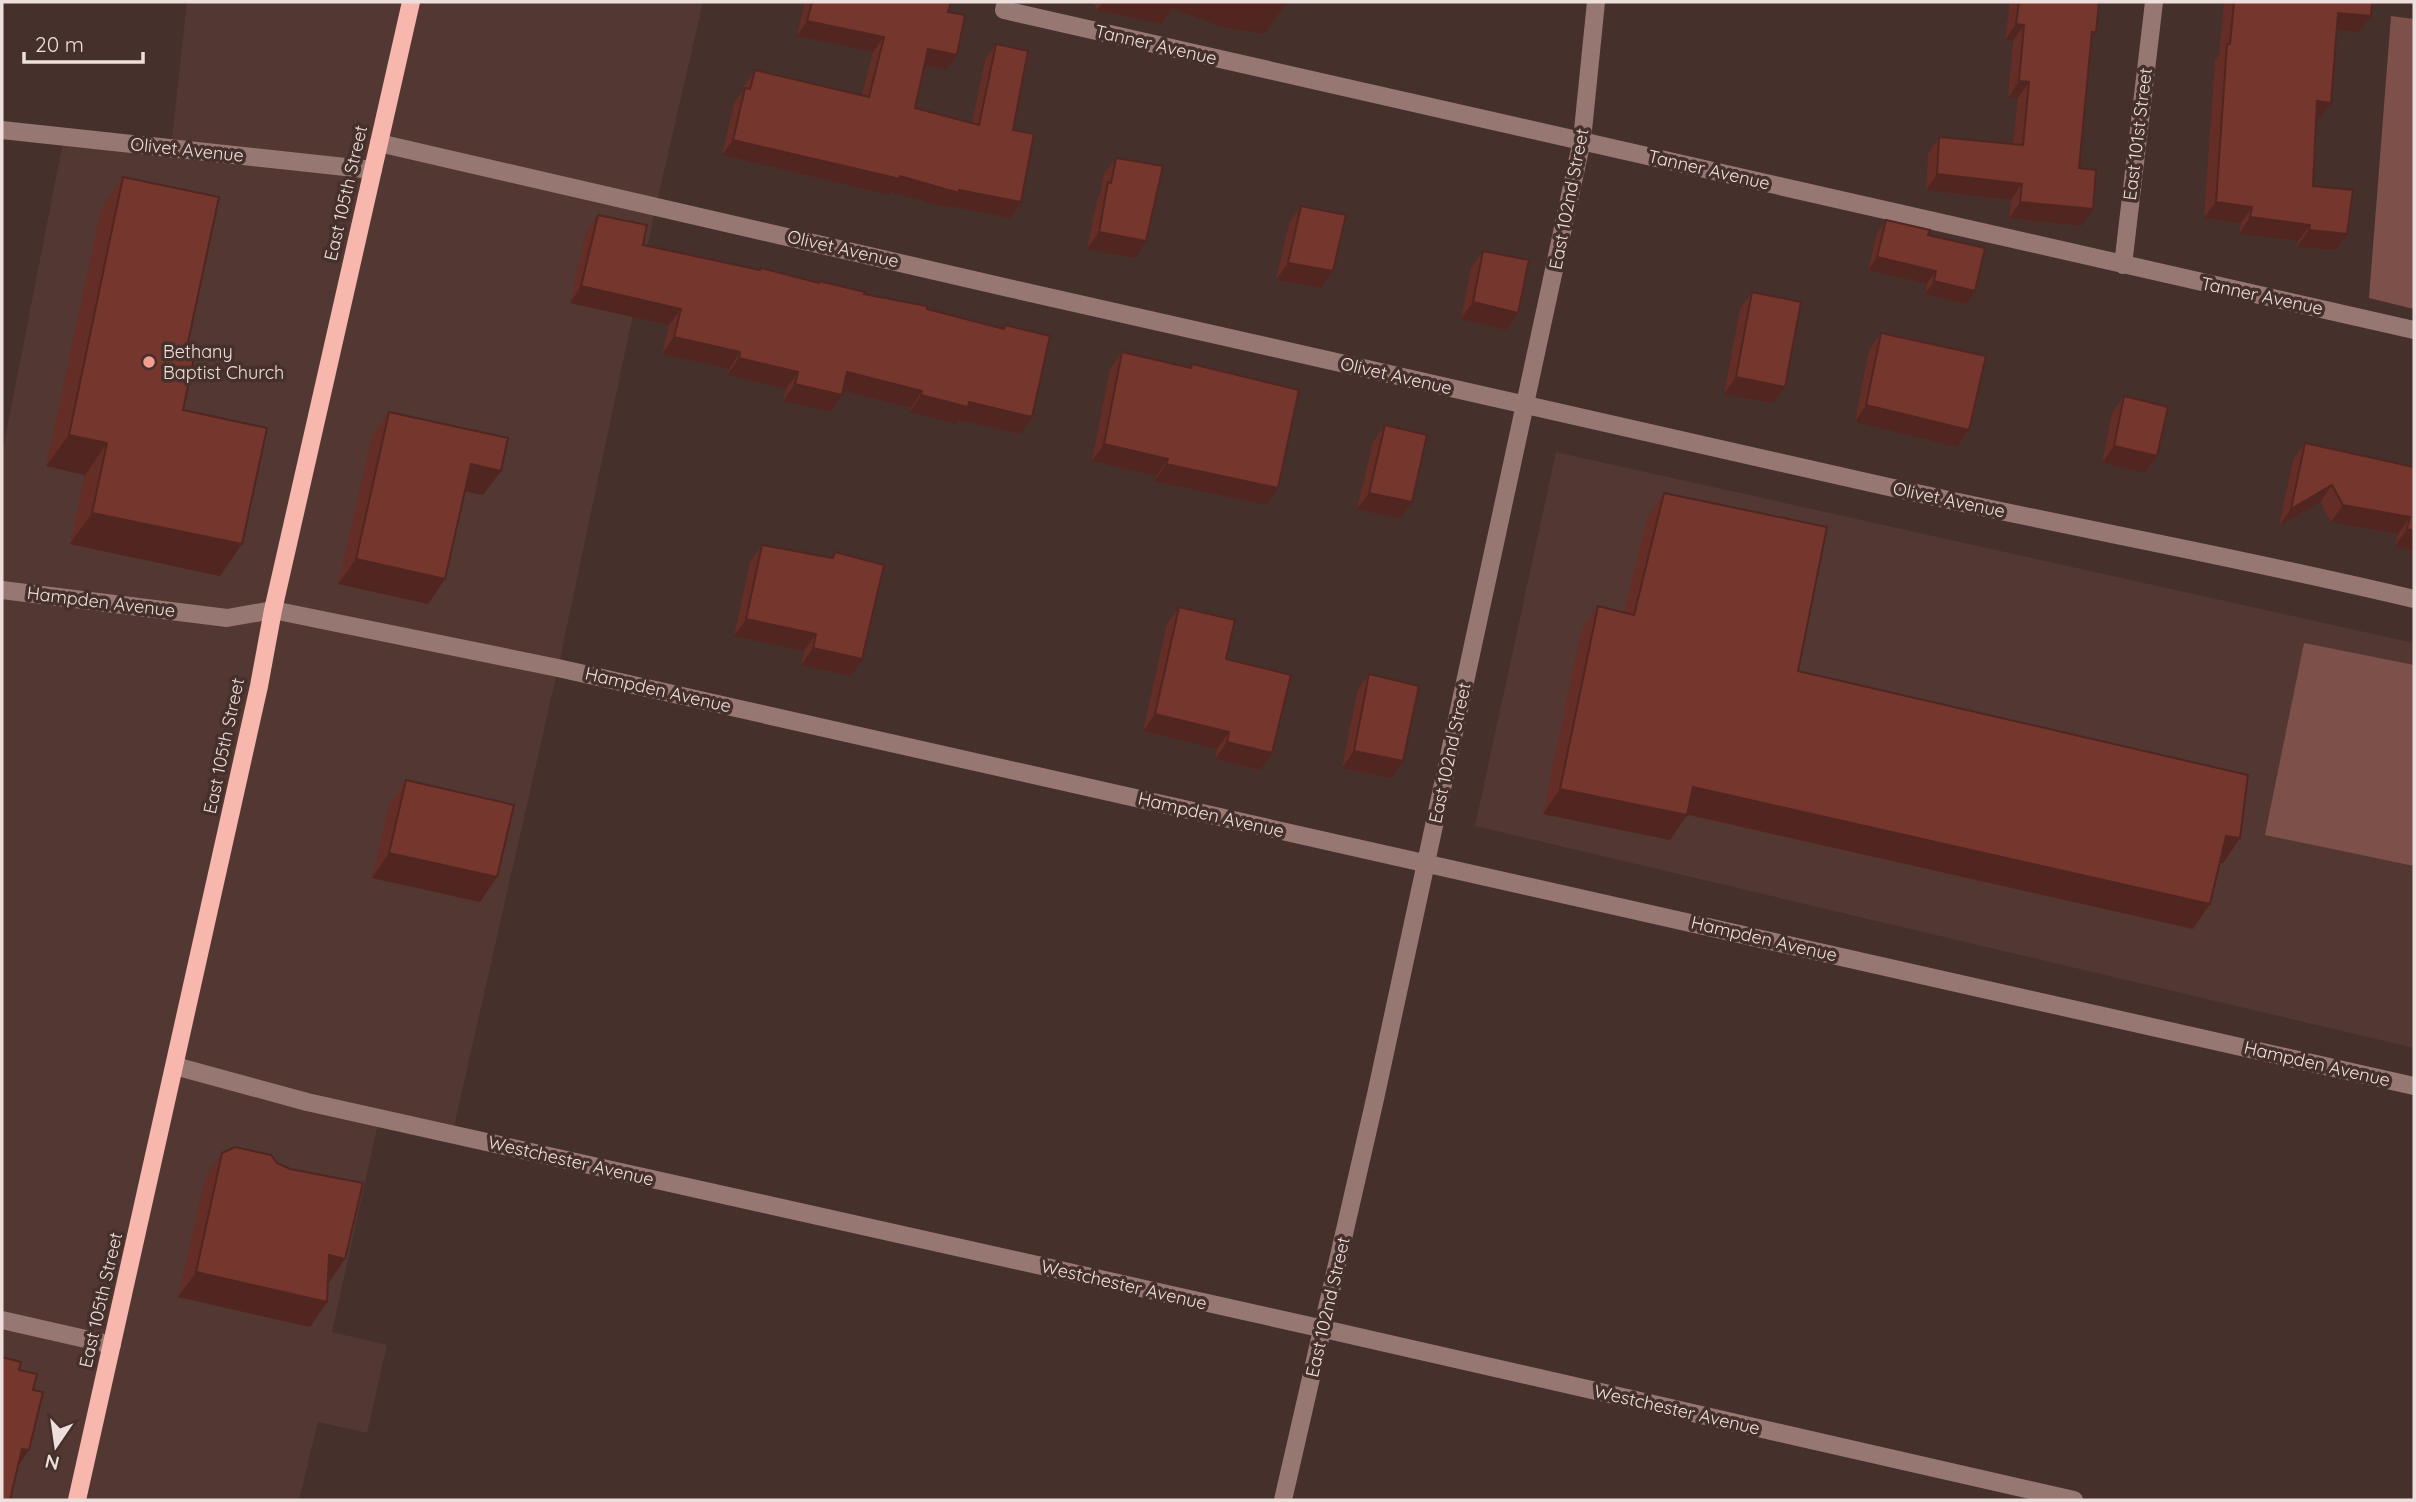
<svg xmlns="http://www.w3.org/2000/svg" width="2416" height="1502" font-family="Quicksand,sans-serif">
	<rect width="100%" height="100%" fill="#45302c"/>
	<path fill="#533733" d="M187 2H703L656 206 558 668 452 1135 379 1119 332 1332 387 1345 367 1433 318 1422 299 1500H2V454L64 137 171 148Z
		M1556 452 2414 643V1048L1475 826Z"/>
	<path fill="#7d514a" d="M2391 16 2414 19V309L2369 298Z
		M2304 643 2414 665V866L2265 835Z"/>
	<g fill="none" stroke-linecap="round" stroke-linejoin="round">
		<path stroke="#977772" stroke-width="18" d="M1006 2 1004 10 2414 330
			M2 130 373 170
			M379 143C876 258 1373 372 1871 483 2052 524 2234 556 2414 599
			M2123 265 2154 2
			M2 590 227 618 273 610 558 668 2414 1086
			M175 1066 307 1102 1324 1329 2074 1500
			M2 1320 112 1345
			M1283 1500 1375 1099 1582 140 1596 2"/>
		<path stroke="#f7b7ad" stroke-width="18" d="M77 1500 259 686 273 610 411 2"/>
	</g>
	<path fill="#642e27" d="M805 2H951L948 12 946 70 924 66 915 108 972 123 985 60 996 44 1013 130 1021 202 1010 218 949 206 948 208 891 192 889 195 722 155 734 103 743 91 744 86 755 70 862 95 873 52 797 36Z
		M1093 2H1287L1265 34 1218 26 1172 8 1161 24 1097 10Z
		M2010 2H2099L2092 39 2079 168 2081 226 2009 218 2011 200 1926 190 1928 154 1939 137 2013 144 2018 98H2008L2013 41 2005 40Z
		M2224 2H2372L2359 32 2337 30 2320 119H2316L2313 186 2336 250 2297 247 2298 241 2239 234 2241 223 2204 218 2215 60 2219 55Z
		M1116 158 1135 258 1087 249 1097 199 1100 194 1104 174Z
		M123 177 185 356 183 410 242 544 220 576 70 544 85 475 46 466 101 209Z
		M1301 206 1321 288 1276 280 1289 223Z
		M598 215 643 245 759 270 761 268 818 283 819 281 864 294 1003 328 1005 325 1020 434 959 420 956 424 910 412 911 408 843 391 830 412 783 401 786 389 727 375 729 369 662 354 669 325 570 303 586 232Z
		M1886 220 1928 235 1975 291 1966 304 1925 294 1927 284 1868 270 1877 233Z
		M1483 251 1518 313 1506 330 1461 319 1471 268Z
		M1752 292 1773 403 1724 394 1740 309Z
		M1881 333 1969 430 1957 447 1855 422 1869 350Z
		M1122 352 1190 368 1192 364 1266 505 1154 481 1156 476 1092 461 1110 369Z
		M2124 396 2145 473 2102 463 2112 413Z
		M389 412 483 495 465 491 445 579 428 604 338 584 372 436Z
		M1385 425 1412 502 1400 519 1357 509 1373 442Z
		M2305 443 2412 466 2414 457V551L2395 546 2398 534 2331 522 2320 502 2279 526 2293 460Z
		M1664 493 1798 671 2240 838 2223 863H2219L2193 929 1687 815 1670 840 1543 814 1581 631 1598 606 1624 612 1647 518Z
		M762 545 831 557 835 552 851 676 801 665 804 651 734 636 750 562Z
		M1179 607 1226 659 1272 753 1260 770 1215 759 1217 749 1143 731 1167 624Z
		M1369 674 1403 761 1391 778 1342 768 1357 691Z
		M406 780 497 877 480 902 372 878 389 805Z
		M222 1153 328 1284 327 1302 310 1327 178 1297 205 1178Z"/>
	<path fill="#512620" d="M1103 2H1287L1265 34 1218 26 1172 8 1161 24 1097 10Z
		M2338 13 2371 16 2359 32 2326 29Z
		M807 21 884 37 873 52 797 36Z
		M2016 24 2024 25 2013 41 2005 40Z
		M928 49 957 55 946 70 917 64Z
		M2019 81 2029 82 2018 98H2008Z
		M2317 101 2331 103 2320 119 2305 118Z
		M733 140 900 176 959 190 1021 202 1010 218 949 206 948 208 891 192 889 195 722 155Z
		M1937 174 2022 184 2011 200 1926 190Z
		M2020 202 2093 209 2081 226 2009 218Z
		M2216 202 2252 207 2241 223 2204 218Z
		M2250 217 2310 225 2298 241 2239 234Z
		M2309 230 2347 234 2336 250 2297 247Z
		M1099 232 1146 241 1135 258 1087 249Z
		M1877 257 1936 271 1927 284 1868 270Z
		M1288 263 1333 271 1321 288 1276 280Z
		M1934 281 1975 291 1966 304 1925 294Z
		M581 286 681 309 669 325 570 303Z
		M1473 302 1518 313 1506 330 1461 319Z
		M674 337 740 352 729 369 662 354Z
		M739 358 798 372 786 389 727 375Z
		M847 372 922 391 911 408 836 389Z
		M1736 377 1785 387 1773 403 1724 394Z
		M795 384 842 395 830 412 783 401Z
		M921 395 969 402 1032 417 1020 434 959 420 956 424 910 412Z
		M1866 405 1969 430 1957 447 1855 422Z
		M69 435 107 443 85 475 46 466Z
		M1104 444 1168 459 1156 476 1092 461Z
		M2114 446 2157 456 2145 473 2102 463Z
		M471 464 501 471 483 495 454 489Z
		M1166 464 1278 488 1266 505 1154 481Z
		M2332 485 2320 502 2279 526 2291 509Z
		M1369 493 1412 502 1400 519 1357 509Z
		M2343 505 2410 517 2398 534 2331 522Z
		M92 513 242 544 220 576 70 544Z
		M2407 529 2414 531V551L2395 546Z
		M356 559 445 579 428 604 338 584Z
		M746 619 816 634 804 651 734 636Z
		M813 648 862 659 851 676 801 665Z
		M1155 714 1229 732 1217 749 1143 731Z
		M1227 742 1272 753 1260 770 1215 759Z
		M1354 751 1403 761 1391 778 1342 768Z
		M1693 787 2210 904 2193 929 1676 812Z
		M1560 789 1687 815 1670 840 1543 814Z
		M2226 836 2240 838 2223 863 2208 861Z
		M389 853 497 877 480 902 372 878Z
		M329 1255 345 1259 328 1284Z
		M196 1272 327 1302 310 1327 178 1297Z
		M22 1449 29 1450 7 1482Z"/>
	<path fill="#74362d" stroke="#512620" stroke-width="2" d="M812 2H951L948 12 965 15 957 55 928 49 915 108 979 125 996 44 1028 51 1013 130 1034 134 1021 202 959 190V193L900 176V179L733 140 745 88 750 89 755 70 869 97 884 37 807 21Z
		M2019 2H2099L2096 33 2092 32 2079 168 2096 170 2093 209 2020 202 2022 184 1937 174 1939 137 2023 145 2029 82 2019 81 2024 25 2016 24Z
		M2234 2H2372L2371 16 2338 13 2331 103 2317 101 2313 186 2353 190 2347 234 2309 230 2310 225 2250 217 2252 207 2216 202 2227 44H2230Z
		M1116 158 1163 166 1146 241 1099 232 1108 182 1111 183Z
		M123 177 219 197 185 356 194 358 183 410 267 428 242 544 92 513 107 443 69 435Z
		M1301 206 1346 215 1333 271 1288 263Z
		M598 215 647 225 643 245 760 270 761 268 819 283V281L865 292 864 294 927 306V309L1004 329 1005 325 1050 336 1032 417 969 402 968 407 921 395 922 391 847 372 842 395 795 384 798 372 739 358 740 352 674 337 681 309 581 286Z
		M1886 220 1930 230 1928 235 1985 248 1975 291 1934 281 1936 271 1877 257Z
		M1483 251 1529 260 1518 313 1473 302Z
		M1752 292 1801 302 1785 387 1736 377Z
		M1881 333 1986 356 1969 430 1866 405Z
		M1122 352 1191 368 1192 364 1299 390 1278 488 1166 464 1168 459 1104 444Z
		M2124 396 2168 407 2157 456 2114 446Z
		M389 412 508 438 501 471 471 464 445 579 356 559Z
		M1385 425 1427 435 1412 502 1369 493Z
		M2305 443 2414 467V531L2407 529 2410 517 2343 505 2332 485 2291 509Z
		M1664 493 1827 527 1798 671 2248 775 2240 838 2226 836 2210 904 1693 787 1687 815 1560 789 1598 606 1634 615Z
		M762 545 833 558 835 552 884 565 862 659 813 648 816 634 746 619Z
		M1179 607 1235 620 1226 659 1291 675 1272 753 1227 742 1229 732 1155 714Z
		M1369 674 1419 686 1403 761 1354 751Z
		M406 780 514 805 497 877 389 853Z
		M235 1147 271 1155 277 1163 290 1169 363 1183 345 1259 329 1255 327 1302 196 1272 222 1153Z
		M2 1357 21 1362 19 1370 37 1374 33 1390 43 1392 29 1450 22 1449 10 1500H2Z"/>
	<circle fill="#f59d8e" stroke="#45302c" stroke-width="2.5" cx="149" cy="362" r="7"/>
	<g text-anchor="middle" stroke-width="7" stroke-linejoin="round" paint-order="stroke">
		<g font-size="18" fill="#eddfdc" stroke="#45302c">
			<text transform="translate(1156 45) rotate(13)" y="6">Tanner Avenue</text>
			<text transform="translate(2138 134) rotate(-83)" y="6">East 101st Street</text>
			<text transform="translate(187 150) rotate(6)" y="6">Olivet Avenue</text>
			<text transform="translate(1709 170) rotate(13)" y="6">Tanner Avenue</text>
			<text transform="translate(346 193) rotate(-77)" y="6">East 105th Street</text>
			<text transform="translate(1569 199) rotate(-79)" y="6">East 102nd Street</text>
			<text transform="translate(843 249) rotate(13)" y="6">Olivet Avenue</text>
			<text transform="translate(2262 296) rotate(12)" y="6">Tanner Avenue</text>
			<text transform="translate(1396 376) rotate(13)" y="6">Olivet Avenue</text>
			<text transform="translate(1949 500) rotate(12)" y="6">Olivet Avenue</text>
			<text transform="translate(101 602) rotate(7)" y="6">Hampden Avenue</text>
			<text transform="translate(658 690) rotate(13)" y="6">Hampden Avenue</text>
			<text transform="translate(224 746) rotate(-78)" y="6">East 105th Street</text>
			<text transform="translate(1450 753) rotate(-78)" y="6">East 102nd Street</text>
			<text transform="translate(1211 815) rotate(13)" y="6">Hampden Avenue</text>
			<text transform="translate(1764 939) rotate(13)" y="6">Hampden Avenue</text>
			<text transform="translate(2317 1064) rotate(13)" y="6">Hampden Avenue</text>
			<text transform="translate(571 1161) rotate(13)" y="6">Westchester Avenue</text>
			<text transform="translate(1124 1285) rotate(13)" y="6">Westchester Avenue</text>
			<text transform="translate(101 1300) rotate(-77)" y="6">East 105th Street</text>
			<text transform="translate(1328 1307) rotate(-77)" y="6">East 102nd Street</text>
			<text transform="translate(1677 1410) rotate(13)" y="6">Westchester Avenue</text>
		</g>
		<g font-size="18" fill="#eddfdc" stroke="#45302c" text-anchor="start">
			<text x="163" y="358">Bethany<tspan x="163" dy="21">Baptist Church</tspan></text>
		</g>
	</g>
	<rect width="2416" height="1502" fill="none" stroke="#eddfdc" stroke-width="7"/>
	<g transform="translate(56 1446) rotate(193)" stroke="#45302c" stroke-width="5" paint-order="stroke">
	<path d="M0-5L12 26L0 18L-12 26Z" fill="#eddfdc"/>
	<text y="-10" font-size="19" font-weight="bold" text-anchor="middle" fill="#eddfdc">N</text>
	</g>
	<path d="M24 52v10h119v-10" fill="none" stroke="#eddfdc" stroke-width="3.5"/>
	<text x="35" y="52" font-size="21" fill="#eddfdc" stroke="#45302c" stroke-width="5" paint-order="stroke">20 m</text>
</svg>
